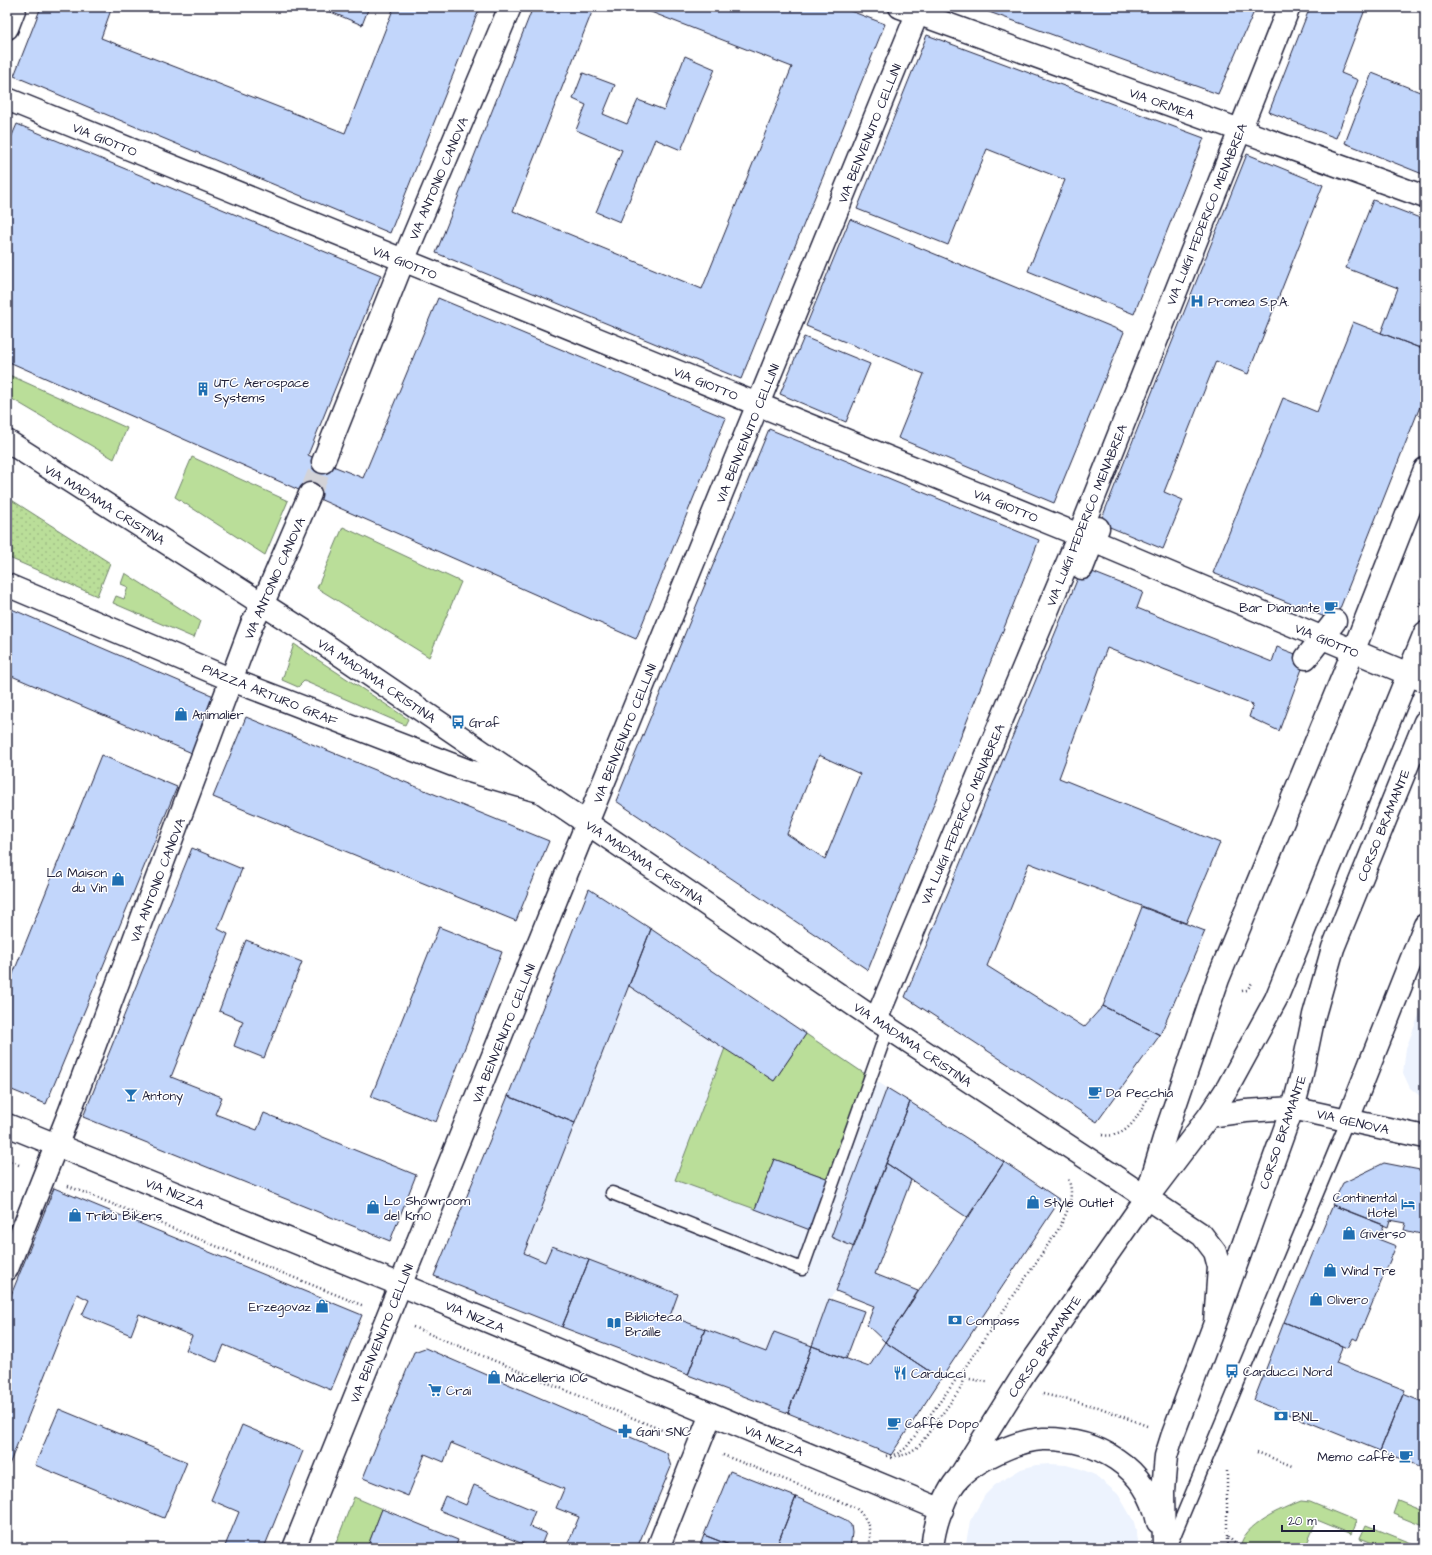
<svg xmlns="http://www.w3.org/2000/svg" width="1432" height="1555" font-family="'Architects Daughter',sans-serif">
	<defs>
		<pattern id="garden-dots" width="8" height="8" patternUnits="userSpaceOnUse"><rect width="8" height="8" fill="#bade99"/><path d="M2 2h.1M6 6h.1" fill="none" stroke="#a0be85" stroke-width="1.8" stroke-linecap="round"/></pattern>
	</defs>
	<rect width="100%" height="100%" fill="#fff"/>
	<filter id="ink" filterUnits="userSpaceOnUse"><feTurbulence type="fractalNoise" baseFrequency=".025" numOctaves="2"/><feDisplacementMap in="SourceGraphic" scale="8" xChannelSelector="R" yChannelSelector="G"/><feConvolveMatrix kernelMatrix="1 2 1 2 8 2 1 2 1" color-interpolation-filters="sRGB"/></filter>
	<g filter="url(#ink)">
		<path fill="#edf3fe" d="M589 889 651 929 887 1088 831 1237 854 1247 836 1291 829 1299 788 1413 562 1327 434 1276 508 1096Z
			M1425 1000V1100L1410 1088 1403 1073 1406 1048Z
			M1050 1464 1066 1465 1081 1469 1095 1475 1118 1494 1133 1520 1137 1534 1139 1548H965L970 1521 985 1495 995 1485 1021 1469 1036 1465Z"/>
		<path fill="#bade99" stroke="#6e806a" d="M7 374 127 428 114 459 7 396Z
			M192 457 288 501 265 555 175 497Z
			M343 527 461 582 429 657 317 588Z
			M125 573 200 621 194 638 113 603 116 596 124 599 128 587 121 584Z
			M294 644 408 719 405 725 304 681 298 687 282 680Z
			M806 1034 865 1074 829 1179 774 1159 755 1209 675 1180 725 1048 774 1081Z
			M354 1497 382 1509 367 1548H334Z
			M1398 1500 1425 1511V1527L1393 1514Z
			M1301 1501 1310 1502 1356 1521 1351 1534 1317 1520 1305 1548H1240C1243 1524 1281 1509 1301 1501Z
			M1366 1525 1424 1548H1385L1360 1538Z"/>
		<path fill="url(#garden-dots)" stroke="#6e806a" d="M7 497 110 563 97 596 7 557Z"/>
		<path fill="#c2d6fb" stroke="#22223b" fill-rule="evenodd" d="M41 7H112L101 38 345 133 394 7H480L390 233 14 76Z
			M319 7H369L362 25Z
			M533 7H594L513 211 702 289 792 67 638 7H840L885 24 741 379 436 253Z
			M975 7H1256L1218 94Z
			M1310 7H1366L1341 73 1358 80 1336 138 1269 112Z
			M927 35 1204 138 1134 314 1028 271 1065 180 987 149 948 245 857 209Z
			M685 56 715 69 681 150 655 139 620 222 596 212 622 150 576 130 586 105 573 99 583 73 615 85 603 114 627 124 638 100 664 110Z
			M1372 73 1425 94V175L1345 143Z
			M17 124 381 275 308 455 323 462 363 478 438 298 726 418 636 639 7 361V147Z
			M1247 154 1323 185 1248 374 1216 361 1164 492 1183 500 1163 549 1100 523Z
			M1373 200 1425 220V350L1381 333 1398 288 1346 268Z
			M850 219 1124 332 1054 503 898 438 924 374 806 326Z
			M1353 322 1425 350V394L1335 621 1213 573 1283 398 1317 412Z
			M804 337 870 364 846 422 780 394Z
			M769 429 1039 540 868 970 616 801ZM819 755 860 774 825 859 787 834Z
			M1082 568 1143 592 1137 608 1272 662 1277 647 1306 658 1279 731 1249 717 1253 705 1107 648 1059 778 1220 843 1186 923 1029 863 987 966 1084 1027 1103 1006 1160 1035 1097 1122 905 997Z
			M7 607 216 697 192 753 7 674Z
			M246 717 549 841 516 921 213 797Z
			M101 755 177 787 46 1104 7 1088V989Z
			M192 848 242 869 218 929 228 934 171 1077 222 1097 215 1114 257 1130 264 1113 416 1175 390 1241 83 1117Z
			M589 889 651 929 575 1123 508 1096Z
			M1142 907 1205 931 1160 1035 1103 1006Z
			M439 927 502 952 436 1122 371 1097Z
			M651 929 806 1034 774 1081 629 986Z
			M246 940 302 962 264 1058 234 1046 243 1021 219 1011Z
			M887 1088 910 1102 854 1247 831 1237Z
			M508 1096 575 1123 524 1253 545 1262 552 1246 589 1260 562 1327 434 1276Z
			M910 1102 1004 1162 968 1218 886 1163Z
			M774 1159 829 1179 810 1230 755 1209Z
			M1004 1162 1060 1200 941 1379 885 1342Z
			M886 1163 911 1180 875 1274 918 1291 885 1342 867 1325 874 1306 836 1291Z
			M1384 1163 1425 1171V1235L1404 1230 1406 1223 1390 1220 1388 1227 1332 1205 1343 1183Z
			M54 1188 362 1315 331 1390 224 1345 217 1362 186 1350 192 1336 139 1314 131 1335 82 1315 89 1300 77 1294 7 1470V1305Z
			M1333 1205 1384 1225 1378 1239 1396 1246 1357 1340 1353 1338 1348 1348 1284 1322Z
			M589 1260 678 1294 670 1316 705 1329 688 1375 562 1327Z
			M829 1299 864 1311 846 1359 812 1346Z
			M1284 1322 1343 1346 1336 1363 1405 1390 1380 1451 1254 1400Z
			M705 1329 766 1352 774 1332 812 1346 788 1413 688 1375Z
			M885 1342 941 1379 891 1455 788 1413 812 1346 869 1367Z
			M425 1348 667 1453 671 1467 637 1548H566L579 1517 556 1508 564 1489 451 1443 444 1462 425 1454 408 1496 363 1478 414 1352Z
			M1403 1394 1425 1403V1468L1380 1451Z
			M59 1409 187 1462 164 1518 35 1465Z
			M242 1425 303 1451 264 1548H231L225 1546 239 1512 211 1500Z
			M730 1471 796 1497 776 1548H737L704 1535Z
			M474 1485 535 1511 529 1526 546 1533 540 1548H533L439 1510 445 1496 466 1505Z
			M796 1497 844 1519 851 1525 852 1533 850 1548H776Z
			M382 1509 458 1540 455 1548H367Z
			M704 1535 737 1548H699Z"/>
		<g fill="none" stroke-linecap="round" stroke-linejoin="round">
			<path stroke="#d3d3d8" stroke-width="22" stroke-dasharray="22 11" stroke-linecap="butt" d="M310 494 323 462"/>
			<g stroke="#22223b" stroke-width="15">
				<path id="lane" d="M612 1193 802 1269 888 1028
					M1169 1548 1348 1119"/>
			</g>
			<g stroke="#22223b" stroke-width="25">
				<path id="street" d="M900 7 1425 197
					M7 28 15 7
					M7 99 1079 535 1425 681
					M323 462 403 261 510 7
					M1082 568 1098 528
					M7 585 232 680 466 770 535 790
					M1306 658 1335 621
					M876 1020 1079 535 1289 7
					M1348 1119 1425 925
					M1146 1198 1166 1132 1218 979 1353 652 1425 469
					M7 1269 70 1111 252 624 263 603 310 494
					M294 1548 587 823 920 7
					M658 1548 711 1414"/>
			</g>
			<g stroke="#22223b" stroke-width="25">
				<path id="secondary" d="M7 441 311 635 876 1020 1117 1178 1202 1235 1215 1252 1219 1267 1215 1323
					M1209 1116 1246 1111 1292 1108 1425 1137
					M7 1125 401 1285 942 1510
					M960 1476 1025 1372 1146 1199 1209 1116 1228 1087 1276 999 1425 633
					M932 1548C934 1527 945 1490 961 1476 979 1459 1018 1440 1043 1439 1097 1438 1147 1467 1158 1522
					M1164 1548 1163 1491 1166 1456 1172 1437 1215 1323 1295 1101 1301 1078 1314 1015 1333 948 1425 722"/>
			</g>
			<path stroke="#22223b" stroke-width="2.5" stroke-dasharray="1 3" stroke-linecap="butt" d="M1419 607 1425 591
				M1242 991 1247 990 1252 983
				M1102 1135C1129 1139 1137 1116 1148 1097
				M7 1160 19 1165
				M68 1186 364 1306
				M413 1327 674 1435
				M958 1377 987 1382
				M1043 1394 1098 1407 1147 1426
				M1257 1452 1292 1466
				M723 1455 854 1507C868 1517 872 1531 869 1548
				M886 1456 897 1454 906 1448 966 1366 1058 1230C1066 1215 1076 1196 1068 1179
				M891 1458 907 1454 919 1446 961 1388 965 1369
				M1227 1471V1548
				M1228 1537 1240 1548"/>
			<use href="#lane" stroke="#fff" stroke-width="12"/>
			<use href="#street" stroke="#fff" stroke-width="22"/>
			<use href="#secondary" stroke="#fff" stroke-width="22"/>
		</g>
	</g>
	<defs>
		<g id="hospital-bare" transform="scale(1.08)"><path d="M-5-5h3v3.5h4V-5h3V5h-3V1.5h-4V5h-3Z" fill="#1f6fb2" stroke="#fff" stroke-width="2.5" paint-order="stroke"/></g>
		<g id="building-bare" transform="scale(1.08)"><path d="M-4-6H4V6H1V3H-1V6H-4ZM-2.5-4.3h1.7v1.8h-1.7ZM.8-4.3h1.7v1.8H.8ZM-2.5-1h1.7V.8h-1.7ZM.8-1h1.7V.8H.8Z" fill="#1f6fb2" stroke="#fff" stroke-width="2.5" paint-order="stroke"/></g>
		<g id="cafe-bare" transform="scale(1.08)"><path d="M-5.5-4.5H6V0H3Q3 3.5 0 3.5H-2.5Q-5.5 3.5-5.5 0ZM3-3.2v2h1.7v-2ZM-6 4.5H4V6H-6Z" fill="#1f6fb2" stroke="#fff" stroke-width="2.5" paint-order="stroke"/></g>
		<g id="shop-bare" transform="scale(1.08)"><path d="M-5-2.5h2.3a2.7 3.5 0 0 1 5.4 0H5L5.5 6h-11ZM-1.5-2.5h3a1.5 2.3 0 0 0-3 0Z" fill="#1f6fb2" stroke="#fff" stroke-width="2.5" paint-order="stroke"/></g>
		<g id="bus-bare" transform="scale(1.08)"><path d="M-5-6H5V4H4V6H2V4H-2V6H-4V4H-5ZM-3.5-4V0h7V-4ZM-3.5 1.2v1.5H-2V1.2ZM2 1.2v1.5H3.5V1.2Z" fill="#1f6fb2" stroke="#fff" stroke-width="2.5" paint-order="stroke"/></g>
		<g id="bar-bare" transform="scale(1.08)"><path d="M-6-5H6L.8 .8V4.5H3.5V6h-7V4.5H-.8V.8Z" fill="#1f6fb2" stroke="#fff" stroke-width="2.5" paint-order="stroke"/></g>
		<g id="hotel-bare" transform="scale(1.08)"><path d="M-6-4.5h1.5V1H6V5H4.5V3h-9V5H-6ZM-4 0a1.8 1.8 0 1 1 3.6 0ZM.5 0V-2.5h3Q6-2.5 6 0Z" fill="#1f6fb2" stroke="#fff" stroke-width="2.5" paint-order="stroke"/></g>
		<g id="bank-bare" transform="scale(1.08)"><path d="M-6-4H6V4H-6ZM0-2.3a2.3 2.3 0 1 0 0 4.6a2.3 2.3 0 1 0 0-4.6Z" fill="#1f6fb2" stroke="#fff" stroke-width="2.5" paint-order="stroke"/></g>
		<g id="library-bare" transform="scale(1.08)"><path d="M-6-4Q-3-5.5-.7-3.5V5Q-3 3-6 4ZM6-4Q3-5.5 .7-3.5V5Q3 3 6 4Z" fill="#1f6fb2" stroke="#fff" stroke-width="2.5" paint-order="stroke"/></g>
		<g id="restaurant-bare" transform="scale(1.08)"><path d="M-5-6h1v4h1v-4h1v4h1v-4h1v5L-1.5 .5V6h-2V.5L-5-1ZM5-6V6H3V1.5H1.5Q1.5-4 5-6Z" fill="#1f6fb2" stroke="#fff" stroke-width="2.5" paint-order="stroke"/></g>
		<g id="supermarket-bare" transform="scale(1.08)"><path d="M-6-5.5h2.5l.6 2H6L4.5 2H-2.5L-4.4-4H-6ZM-1.5 3.2a1.3 1.3 0 1 0 .1 0ZM3 3.2a1.3 1.3 0 1 0 .1 0Z" fill="#1f6fb2" stroke="#fff" stroke-width="2.5" paint-order="stroke"/></g>
		<g id="pharmacy-bare" transform="scale(1.08)"><path d="M-2-6h4v4h4v4h-4v4h-4v-4h-4v-4h4Z" fill="#1f6fb2" stroke="#fff" stroke-width="2.5" paint-order="stroke"/></g>
	</defs>
	<g fill-rule="evenodd">
		<use href="#hospital-bare" x="1197" y="301"/>
		<use href="#building-bare" x="203" y="389"/>
		<use href="#cafe-bare" x="1331" y="607"/>
		<use href="#shop-bare" x="181" y="714"/>
		<use href="#bus-bare" x="458" y="722"/>
		<use href="#shop-bare" x="118" y="879"/>
		<use href="#cafe-bare" x="1095" y="1092"/>
		<use href="#bar-bare" x="131" y="1095"/>
		<use href="#shop-bare" x="1033" y="1202"/>
		<use href="#hotel-bare" x="1408" y="1204"/>
		<use href="#shop-bare" x="373" y="1207"/>
		<use href="#shop-bare" x="75" y="1215"/>
		<use href="#shop-bare" x="1349" y="1233"/>
		<use href="#shop-bare" x="1330" y="1270"/>
		<use href="#shop-bare" x="1316" y="1299"/>
		<use href="#shop-bare" x="322" y="1306"/>
		<use href="#bank-bare" x="955" y="1320"/>
		<use href="#library-bare" x="614" y="1323"/>
		<use href="#bus-bare" x="1232" y="1371"/>
		<use href="#restaurant-bare" x="900" y="1373"/>
		<use href="#shop-bare" x="494" y="1377"/>
		<use href="#supermarket-bare" x="435" y="1390"/>
		<use href="#bank-bare" x="1281" y="1416"/>
		<use href="#cafe-bare" x="894" y="1423"/>
		<use href="#pharmacy-bare" x="625" y="1431"/>
		<use href="#cafe-bare" x="1406" y="1456"/>
	</g>
	<g text-anchor="middle" stroke-width="3" stroke-linejoin="round" paint-order="stroke">
		<g font-size="13" fill="#22223b" stroke="#fff">
			<text transform="translate(1162 103) rotate(20)" y="5">VIA ORMEA</text>
			<text transform="translate(869 133) rotate(-68)" y="5">VIA BENVENUTO CELLINI</text>
			<text transform="translate(105 139) rotate(22)" y="5">VIA GIOTTO</text>
			<text transform="translate(438 178) rotate(-67)" y="5">VIA ANTONIO CANOVA</text>
			<text transform="translate(1206 214) rotate(-68)" y="5">VIA LUIGI FEDERICO MENABREA</text>
			<text transform="translate(405 262) rotate(22)" y="5">VIA GIOTTO</text>
			<text transform="translate(706 383) rotate(22)" y="5">VIA GIOTTO</text>
			<text transform="translate(747 433) rotate(-68)" y="5">VIA BENVENUTO CELLINI</text>
			<text transform="translate(105 504) rotate(32)" y="5">VIA MADAMA CRISTINA</text>
			<text transform="translate(1006 505) rotate(22)" y="5">VIA GIOTTO</text>
			<text transform="translate(1086 515) rotate(-68)" y="5">VIA LUIGI FEDERICO MENABREA</text>
			<text transform="translate(274 578) rotate(-66)" y="5">VIA ANTONIO CANOVA</text>
			<text transform="translate(1327 640) rotate(23)" y="5">VIA GIOTTO</text>
			<text transform="translate(377 680) rotate(34)" y="5">VIA MADAMA CRISTINA</text>
			<text transform="translate(270 694) rotate(22)" y="5">PIAZZA ARTURO GRAF</text>
			<text transform="translate(624 733) rotate(-68)" y="5">VIA BENVENUTO CELLINI</text>
			<text transform="translate(962 814) rotate(-67)" y="5">VIA LUIGI FEDERICO MENABREA</text>
			<text transform="translate(1383 825) rotate(-68)" y="5">CORSO BRAMANTE</text>
			<text transform="translate(645 862) rotate(34)" y="5">VIA MADAMA CRISTINA</text>
			<text transform="translate(157 880) rotate(-69)" y="5">VIA ANTONIO CANOVA</text>
			<text transform="translate(503 1033) rotate(-68)" y="5">VIA BENVENUTO CELLINI</text>
			<text transform="translate(913 1044) rotate(34)" y="5">VIA MADAMA CRISTINA</text>
			<text transform="translate(1353 1121) rotate(13)" y="5">VIA GENOVA</text>
			<text transform="translate(1282 1132) rotate(-71)" y="5">CORSO BRAMANTE</text>
			<text transform="translate(175 1193) rotate(22)" y="5">VIA NIZZA</text>
			<text transform="translate(475 1316) rotate(23)" y="5">VIA NIZZA</text>
			<text transform="translate(381 1333) rotate(-68)" y="5">VIA BENVENUTO CELLINI</text>
			<text transform="translate(1044 1346) rotate(-56)" y="5">CORSO BRAMANTE</text>
			<text transform="translate(774 1440) rotate(22)" y="5">VIA NIZZA</text>
		</g>
		<g font-size="13" fill="#22223b" stroke="#fff" text-anchor="start">
			<text x="1208" y="306">Promea S.p.A.</text>
			<text x="214" y="387">UTC Aerospace<tspan x="214" dy="15">Systems</tspan></text>
			<text x="1320" y="612" text-anchor="end">Bar Diamante</text>
			<text x="192" y="719">Animalier</text>
			<text x="469" y="727">Graf</text>
			<text x="107" y="877" text-anchor="end">La Maison<tspan x="107" dy="15">du Vin</tspan></text>
			<text x="1106" y="1097">Da Pecchia</text>
			<text x="142" y="1100">Antony</text>
			<text x="1397" y="1202" text-anchor="end">Continental<tspan x="1397" dy="15">Hotel</tspan></text>
			<text x="384" y="1205">Lo Showroom<tspan x="384" dy="15">del Km0</tspan></text>
			<text x="1044" y="1207">Style Outlet</text>
			<text x="86" y="1220">Tribù Bikers</text>
			<text x="1360" y="1238">Giverso</text>
			<text x="1341" y="1275">Wind Tre</text>
			<text x="1327" y="1304">Olivero</text>
			<text x="311" y="1311" text-anchor="end">Erzegovaz</text>
			<text x="625" y="1321">Biblioteca<tspan x="625" dy="15">Braille</tspan></text>
			<text x="966" y="1325">Compass</text>
			<text x="1243" y="1376">Carducci Nord</text>
			<text x="911" y="1378">Carducci</text>
			<text x="505" y="1382">Macelleria 106</text>
			<text x="446" y="1395">Crai</text>
			<text x="1292" y="1421">BNL</text>
			<text x="905" y="1428">Caffè Dopo</text>
			<text x="636" y="1436">Gani SNC</text>
			<text x="1395" y="1461" text-anchor="end">Memo caffè</text>
		</g>
	</g>
	<rect width="1432" height="1555" fill="none" stroke="#fff" stroke-width="24"/>
	<rect x="12" y="12" width="1408" height="1531" fill="none" stroke="#22223b" stroke-width="1.5" filter="url(#ink)"/>
	<path d="M1282 1525v6h92v-6" fill="none" stroke="#22223b" stroke-width="2"/>
	<text x="1288" y="1525" font-size="12" fill="#22223b" stroke="#ffffff" stroke-width="3" paint-order="stroke">20 m</text>
</svg>
